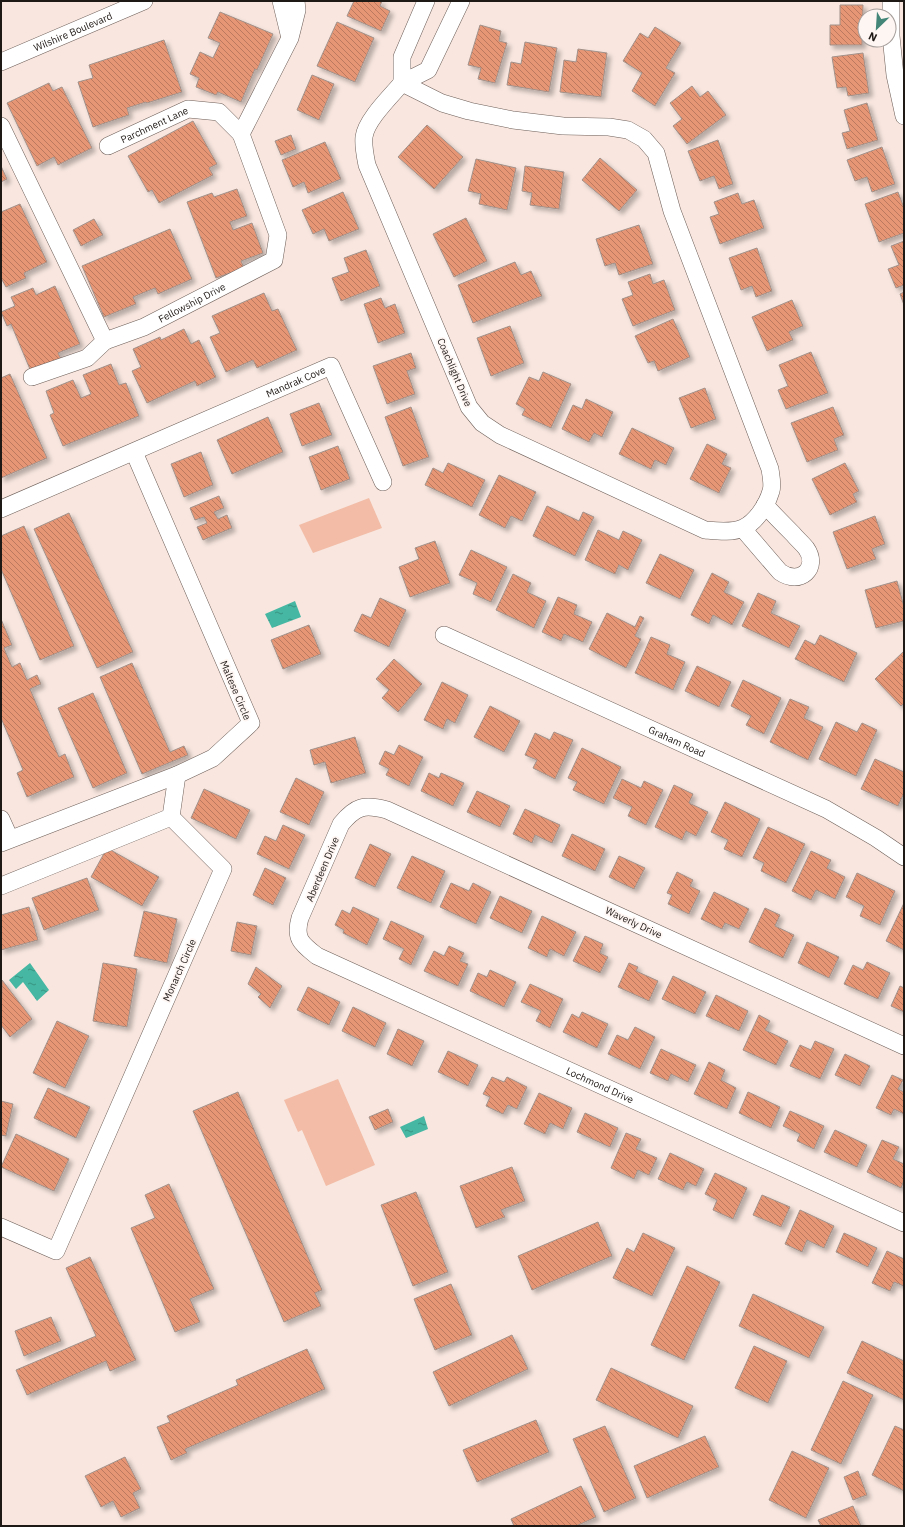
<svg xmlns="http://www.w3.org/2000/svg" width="905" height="1527" font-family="'IBM Plex Sans',sans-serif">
	<defs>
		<pattern id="water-ripples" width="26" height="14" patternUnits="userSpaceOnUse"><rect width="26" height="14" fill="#45b7a2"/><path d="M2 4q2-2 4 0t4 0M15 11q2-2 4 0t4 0" fill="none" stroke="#399483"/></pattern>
		<pattern id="building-back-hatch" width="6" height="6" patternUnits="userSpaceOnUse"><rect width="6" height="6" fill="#e79675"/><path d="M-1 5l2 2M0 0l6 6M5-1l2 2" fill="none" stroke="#bb7a5f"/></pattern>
		<filter id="shadow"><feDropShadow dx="3.5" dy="3.5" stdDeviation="2" flood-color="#0004"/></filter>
	</defs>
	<rect width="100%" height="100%" fill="#f8e6df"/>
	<path fill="#f2bca6" d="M369 498 382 528 313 553 299 525Z
		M338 1079 375 1165 326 1186 302 1130 298 1132 284 1100Z"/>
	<path fill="url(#water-ripples)" d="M295 601 301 617 272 628 265 614Z
		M30 963 49 990 37 1001 23 982 16 989 9 980Z
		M424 1116 428 1129 406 1138 400 1127Z"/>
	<path fill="url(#building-back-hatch)" stroke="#a1918a" filter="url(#shadow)" d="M354 1H382L380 6 390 11 381 31 347 16Z
		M840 5H863L862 45H830V25H840Z
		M220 12 273 34 257 70 255 69 241 102 218 92 216 95 196 87 199 78 190 74 200 52 213 58 220 43 208 38Z
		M337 22 374 38 355 82 317 66Z
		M480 25 501 31 499 41 507 43 495 83 478 79 481 68 468 65Z
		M655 27 681 43 666 68 675 73 655 106 632 91 642 73 623 61 640 33 648 38Z
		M164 40 182 92 147 103 146 102 127 108 129 115 93 127 78 82 93 78 89 65Z
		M525 42 557 48 549 92 507 85 511 62 521 64Z
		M578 49 607 53 601 97 560 92 564 60 576 62Z
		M863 53 869 93 848 96 846 87 837 88 832 57Z
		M312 75 334 84 319 120 297 110Z
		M49 83 53 91 62 87 92 148 58 165 54 157 37 166 7 103Z
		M692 86 700 97 708 91 726 115 687 144 673 126 682 119 670 103Z
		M867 103 878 140 847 149 842 133 850 131 844 110Z
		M193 121 217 164 209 168 213 175 159 203 152 190 148 192 128 156Z
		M427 125 463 157 434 189 398 157Z
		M291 135 296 149 281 155 275 141Z
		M718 140 733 184 719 189 714 176 700 181 688 151Z
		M325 142 341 179 308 193 304 182 293 187 282 160Z
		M882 147 895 184 872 192 867 177 855 181 847 160Z
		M600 158 637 190 619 211 582 180Z
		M476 159 516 168 507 210 479 204 481 194 468 191Z
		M1 166 7 179 1 182Z
		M525 166 564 172 559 209 530 205 532 193 522 191Z
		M237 189 247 216 230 222 233 230 252 223 263 253 241 261 244 268 216 278 187 202 212 193 214 197Z
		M343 192 359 229 329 241 324 229 313 234 302 210Z
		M898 192 904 208V233L879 242 865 204Z
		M738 193 742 204 754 200 764 228 720 244 710 217 719 214 714 202Z
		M20 204 47 262 24 273 26 278 6 287 1 278V212Z
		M466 218 487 261 454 277 433 234Z
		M94 219 103 235 81 246 73 230Z
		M639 225 653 264 619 275 615 263 605 266 596 239Z
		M170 229 192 279 158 294 155 288 133 297 136 304 104 317 82 266Z
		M904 241V285L896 288 888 269 899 265 891 246Z
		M757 248 772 291 756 297 752 286 741 290 729 258Z
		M366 250 380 286 341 301 332 278 349 272 344 258Z
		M515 262 521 275 531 271 542 296 473 323 458 285Z
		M650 274 653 284 664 280 675 310 633 326 622 299 633 295 628 282Z
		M55 286 80 344 58 353 62 361 32 374 11 324 7 326 1 312 15 306 11 297 33 288 36 295Z
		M904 292V305L900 294Z
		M264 293 272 311 278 309 297 350 257 368 253 360 226 372 210 337 220 333 212 316Z
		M381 298 385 308 395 304 405 333 378 343 364 304Z
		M792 300 803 326 789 332 793 340 767 351 752 317Z
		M673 319 690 357 658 371 654 361 648 363 635 336Z
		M510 326 524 363 491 376 477 338Z
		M184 329 191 344 199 340 216 377 197 386 195 381 147 403 132 371 141 367 133 349 160 337 161 340Z
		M811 352 828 393 786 409 778 390 788 386 779 365Z
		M411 353 416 368 407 371 415 394 387 404 373 366Z
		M111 364 119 385 126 383 139 416 63 446 50 415 54 413 46 391 73 380 81 398 91 394 83 375Z
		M543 372 571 384 551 428 522 415 525 409 516 404 529 377 539 381Z
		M10 374 47 458 1 478V378Z
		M705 388 716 419 691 428 679 398Z
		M586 399 613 412 602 437 594 433 589 442 562 429 573 405 582 409Z
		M319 403 332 435 302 446 290 414Z
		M411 407 429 457 403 466 385 417Z
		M833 407 844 435 834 439 838 450 807 462 791 423Z
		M268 417 283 452 232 474 217 440Z
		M632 428 674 448 666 465 655 460 651 469 619 454Z
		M707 444 727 454 722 464 731 468 719 493 690 479Z
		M338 446 350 479 321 490 309 457Z
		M201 452 213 485 184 497 171 464Z
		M448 463 485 480 472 507 425 485 433 468 443 473Z
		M845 463 859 491 853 494 857 502 830 515 812 479Z
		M499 475 536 492 522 521 511 516 505 528 479 515Z
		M219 496 224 508 214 512 218 519 227 515 232 528 203 540 197 527 207 523 204 517 195 520 190 508Z
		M547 506 579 521 583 512 594 517 575 556 533 536Z
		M69 513 133 652 97 668 34 529Z
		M875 516 885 544 872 549 876 559 847 569 833 532Z
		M24 526 74 646 40 660 1 569V536Z
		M598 530 619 540 623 531 642 540 628 570 619 565 615 574 585 560Z
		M435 541 450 583 410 597 399 567 419 559 415 548Z
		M471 550 507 567 491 602 473 594 477 583 459 575Z
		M660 554 694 570 680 599 646 583Z
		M712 573 729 582 724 592 744 602 732 625 713 615 709 624 691 615Z
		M513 574 531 583 527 592 546 601 534 628 496 610Z
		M897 581 904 607V621L876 628 865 590Z
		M758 593 776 601 771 613 800 626 789 648 742 626Z
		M558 597 577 605 574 614 592 622 583 642 564 634 561 641 542 632Z
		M380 598 406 610 389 647 354 631 362 614 371 618Z
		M607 613 635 627 640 616 644 618 635 636 641 639 626 668 589 649Z
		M1 619 12 645 4 648 12 667 20 663 27 680 37 675 41 684 30 689 59 757 65 754 74 777 27 797 17 773 23 770 1 718Z
		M309 625 321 654 283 669 271 640Z
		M820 635 857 653 844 682 795 659 805 640 815 645Z
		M651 637 670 645 667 654 685 662 673 690 635 673Z
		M904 651V703L901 706 875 679Z
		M394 659 422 684 398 712 382 698 389 690 376 679Z
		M132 663 170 752 184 746 188 755 142 774 100 677Z
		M697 666 731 682 719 707 685 691Z
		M743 680 781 698 764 734 746 725 751 716 731 706Z
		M442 682 468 695 455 723 447 719 443 729 424 720Z
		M93 693 127 773 93 788 58 708Z
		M790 699 809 707 804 718 823 727 808 760 770 742Z
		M490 706 520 721 504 752 474 737Z
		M836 722 857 732 862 723 877 730 856 776 819 759Z
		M554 732 573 740 555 779 533 768 537 760 525 755 535 733 550 740Z
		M355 737 366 773 331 783 325 762 314 765 310 750Z
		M399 745 423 757 409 786 386 775 389 769 379 764 385 751 394 755Z
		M582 748 621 767 604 804 573 790 577 782 568 778Z
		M875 759 904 772V793L898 806 861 789Z
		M429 773 439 778 441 773 464 783 453 806 421 791Z
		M296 778 324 792 309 825 280 812Z
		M622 779 641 788 644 781 663 790 646 825 628 816 632 807 613 798Z
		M674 785 693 794 689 803 708 812 696 836 686 831 682 840 655 827Z
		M204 789 250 810 236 839 191 818Z
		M477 791 510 806 500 827 467 812Z
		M725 802 760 819 742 857 724 849 728 840 711 832Z
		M525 809 560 825 552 843 535 835 532 843 513 834Z
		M283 825 305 835 289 869 257 854 265 836 276 841Z
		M768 827 805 844 786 883 761 871 764 863 753 858Z
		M572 834 605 849 595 871 562 856Z
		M370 844 391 854 375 887 355 878Z
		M107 848 159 877 142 906 91 877Z
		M811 851 831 860 827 868 845 877 835 899 816 890 811 900 792 891Z
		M412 856 445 871 431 903 397 888Z
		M619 856 645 868 634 889 609 877Z
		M265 868 286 878 273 905 253 895Z
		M677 872 693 880 690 886 700 891 689 914 668 904 672 895 667 893Z
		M857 873 895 891 880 925 860 916 864 906 846 897Z
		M87 878 99 910 44 930 32 898Z
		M451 883 469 891 473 883 491 892 476 924 440 907Z
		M714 892 749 909 739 929 725 923 722 929 701 919Z
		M500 896 532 911 522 933 490 918Z
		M904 903V950L886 941Z
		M29 907 38 940 1 950V915Z
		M353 907 379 919 367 945 343 933 344 930 335 925 342 910 350 914Z
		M765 908 780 915 775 926 794 935 783 958 749 942Z
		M144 911 177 919 167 963 134 956Z
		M542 916 576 932 564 956 550 949 547 957 528 948Z
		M391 921 424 936 411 965 399 959 404 949 383 939Z
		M237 922 257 926 251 955 231 951Z
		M585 936 603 944 600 953 608 957 600 973 573 961Z
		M807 942 839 957 829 978 798 963Z
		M449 946 464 953 460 961 468 964 458 986 424 971 434 951 444 956Z
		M867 962 890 973 878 999 844 984 853 965 863 970Z
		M103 963 137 969 127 1027 93 1021Z
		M629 963 638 967 636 971 658 981 649 1001 618 987Z
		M256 967 282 986 270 1008 258 997 261 994 248 984Z
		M490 970 516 982 504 1007 470 991 478 973 487 977Z
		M673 976 706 992 695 1014 662 999Z
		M2 980 32 1019 10 1037 1 1025Z
		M530 984 563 999 550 1028 536 1021 541 1011 521 1002Z
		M900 986 904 988V1012L891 1006Z
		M308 987 340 1002 329 1025 297 1010Z
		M716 995 748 1011 739 1031 706 1016Z
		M353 1007 386 1023 375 1047 342 1031Z
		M582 1012 608 1024 597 1048 563 1032 572 1014 579 1018Z
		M759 1015 770 1021 765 1030 788 1041 776 1065 743 1050Z
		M57 1021 89 1036 65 1088 33 1073Z
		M635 1027 655 1037 640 1069 608 1054 617 1035 628 1040Z
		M398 1029 424 1041 412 1066 387 1054Z
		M815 1041 834 1049 820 1079 790 1066 800 1045 811 1050Z
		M661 1049 696 1065 688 1082 671 1074 668 1081 650 1073Z
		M448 1051 478 1065 468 1086 438 1072Z
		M845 1054 870 1066 860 1086 835 1075Z
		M709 1062 725 1070 721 1080 736 1088 727 1109 694 1094Z
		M892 1075 903 1080 898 1089 904 1092V1114L894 1109 891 1115 876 1108Z
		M492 1077 504 1082 507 1077 527 1087 517 1109 508 1105 503 1114 486 1106 490 1097 483 1094Z
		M48 1088 90 1107 76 1138 34 1118Z
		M238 1092 322 1290 315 1293 321 1306 284 1322 193 1111Z
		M748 1092 780 1107 771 1128 739 1113Z
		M539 1093 572 1108 563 1129 550 1123 545 1134 524 1124Z
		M1 1101 13 1104 6 1136 1 1135Z
		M388 1109 393 1122 375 1130 369 1117Z
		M790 1111 824 1126 814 1149 797 1141 800 1134 783 1126Z
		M585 1113 618 1128 610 1147 577 1132Z
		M835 1130 867 1145 857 1167 824 1152Z
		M626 1133 641 1139 636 1149 657 1158 649 1175 638 1170 634 1179 611 1168Z
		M16 1134 69 1159 54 1191 1 1167Z
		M882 1140 899 1147 893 1159 904 1164V1180L901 1188 867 1172Z
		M670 1153 704 1169 696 1186 687 1182 683 1190 658 1179Z
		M512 1167 525 1201 501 1210 505 1217 476 1228 460 1186Z
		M715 1173 747 1188 733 1219 713 1210 717 1200 705 1194Z
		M169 1184 214 1289 190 1299 200 1322 175 1332 131 1228 155 1218 145 1195Z
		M416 1192 448 1272 413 1286 381 1205Z
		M762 1195 790 1207 781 1227 753 1215Z
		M800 1210 834 1226 824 1248 807 1240 802 1252 785 1244Z
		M598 1222 612 1256 532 1290 518 1256Z
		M643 1233 675 1248 652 1296 613 1278 627 1248 634 1252Z
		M844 1233 877 1248 868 1267 836 1252Z
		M887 1251 904 1259V1286L894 1282 890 1291 872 1283Z
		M90 1257 136 1360 110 1371 106 1361 27 1395 16 1370 96 1336 66 1268Z
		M687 1266 720 1282 684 1360 651 1345Z
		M451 1284 472 1335 435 1350 414 1299Z
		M753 1294 824 1327 809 1358 739 1326Z
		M51 1317 61 1341 24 1356 15 1331Z
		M512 1335 528 1369 449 1406 433 1372Z
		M862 1341 904 1361V1400L847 1373Z
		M754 1346 787 1361 768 1403 735 1388Z
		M307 1349 325 1389 185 1449 187 1453 171 1460 157 1427 170 1422 167 1416 238 1385 236 1380Z
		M611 1368 693 1406 678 1438 596 1400Z
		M843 1381 873 1395 841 1464 811 1450Z
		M536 1420 549 1452 477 1482 463 1450Z
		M605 1426 636 1498 604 1512 573 1439Z
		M895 1426 904 1430V1491L872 1475Z
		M705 1436 719 1467 647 1498 634 1466Z
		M792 1451 829 1468 806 1518 769 1500Z
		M125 1457 141 1489 133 1493 140 1508 121 1517 113 1501 101 1507 85 1476Z
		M858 1471 867 1495 853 1500 844 1477Z
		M581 1486 596 1517 576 1526H514L511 1519Z
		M853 1506 861 1526H821L818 1520Z"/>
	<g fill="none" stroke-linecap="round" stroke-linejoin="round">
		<g stroke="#6d5e58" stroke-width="18">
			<g id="minor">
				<path d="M281 1 289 34"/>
				<path d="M426 1 402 57V83L428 70 461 1"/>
				<path d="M891 1V36L895 75 904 116"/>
				<path id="s1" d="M1 62 144 1"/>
				<path d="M402 83 442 103 469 111 513 120 563 126 609 127 628 130 644 139 656 153 672 211 770 469C771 476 773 485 771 491 767 505 756 522 743 528 732 533 717 531 705 530L500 435 482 423 469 407 367 165C365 155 363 146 364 137 366 120 391 96 402 83Z"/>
				<path id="s2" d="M1 126 105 341 144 327 274 260 278 235 241 134 290 38 297 10 296 1"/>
				<path id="s3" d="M108 146 188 109 219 112 241 134"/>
				<path d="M32 377 87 358 105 341"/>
				<path id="s4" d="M1 509 331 366 383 482"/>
				<path d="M743 529 780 572C800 586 820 568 806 548 802 543 797 539 793 534 784 525 774 515 765 505"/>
				<path id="s5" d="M444 635 826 809 876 838 904 857"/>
				<path d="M171 817 177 775"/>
				<path d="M1 819 10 839"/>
				<path d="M1 843 177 775 213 758 251 723 134 452"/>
				<path d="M1 886 171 817 223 869 56 1251 1 1227"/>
				<path id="s6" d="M904 1046 387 810C364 804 356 806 341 824L300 918C294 939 302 944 317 956L904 1223"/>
			</g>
		</g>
		<use href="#minor" stroke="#fff" stroke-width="17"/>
	</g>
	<g text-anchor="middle" stroke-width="3.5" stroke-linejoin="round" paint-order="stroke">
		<g font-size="10" fill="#1f1916" stroke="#fef6f3">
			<text dy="4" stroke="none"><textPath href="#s1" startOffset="78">Wilshire Boulevard</textPath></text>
			<text dy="4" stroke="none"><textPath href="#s3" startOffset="51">Parchment Lane</textPath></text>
			<text dy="4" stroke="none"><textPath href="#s2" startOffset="334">Fellowship Drive</textPath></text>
			<text transform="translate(455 372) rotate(67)" y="4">Coachlight Drive</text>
			<text dy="4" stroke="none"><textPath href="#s4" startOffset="321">Mandrak Cove</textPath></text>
			<text transform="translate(236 690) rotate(67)" y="4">Maltese Circle</text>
			<text dy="4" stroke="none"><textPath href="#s5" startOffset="256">Graham Road</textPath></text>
			<text transform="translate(322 869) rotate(-67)" y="4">Aberdeen Drive</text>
			<text transform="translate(634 922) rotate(25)" y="4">Waverly Drive</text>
			<text transform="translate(179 970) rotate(-66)" y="4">Monarch Circle</text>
			<text dy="4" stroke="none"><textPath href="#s6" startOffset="1080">Lochmond Drive</textPath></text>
		</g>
	</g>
	<rect width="905" height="1527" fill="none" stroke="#1f1916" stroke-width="4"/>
	<g transform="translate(877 28) rotate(205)"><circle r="19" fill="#fef6f3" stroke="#a59e9b"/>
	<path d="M0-3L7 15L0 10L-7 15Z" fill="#448779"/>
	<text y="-6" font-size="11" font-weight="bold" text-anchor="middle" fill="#1f1916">N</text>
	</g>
</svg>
